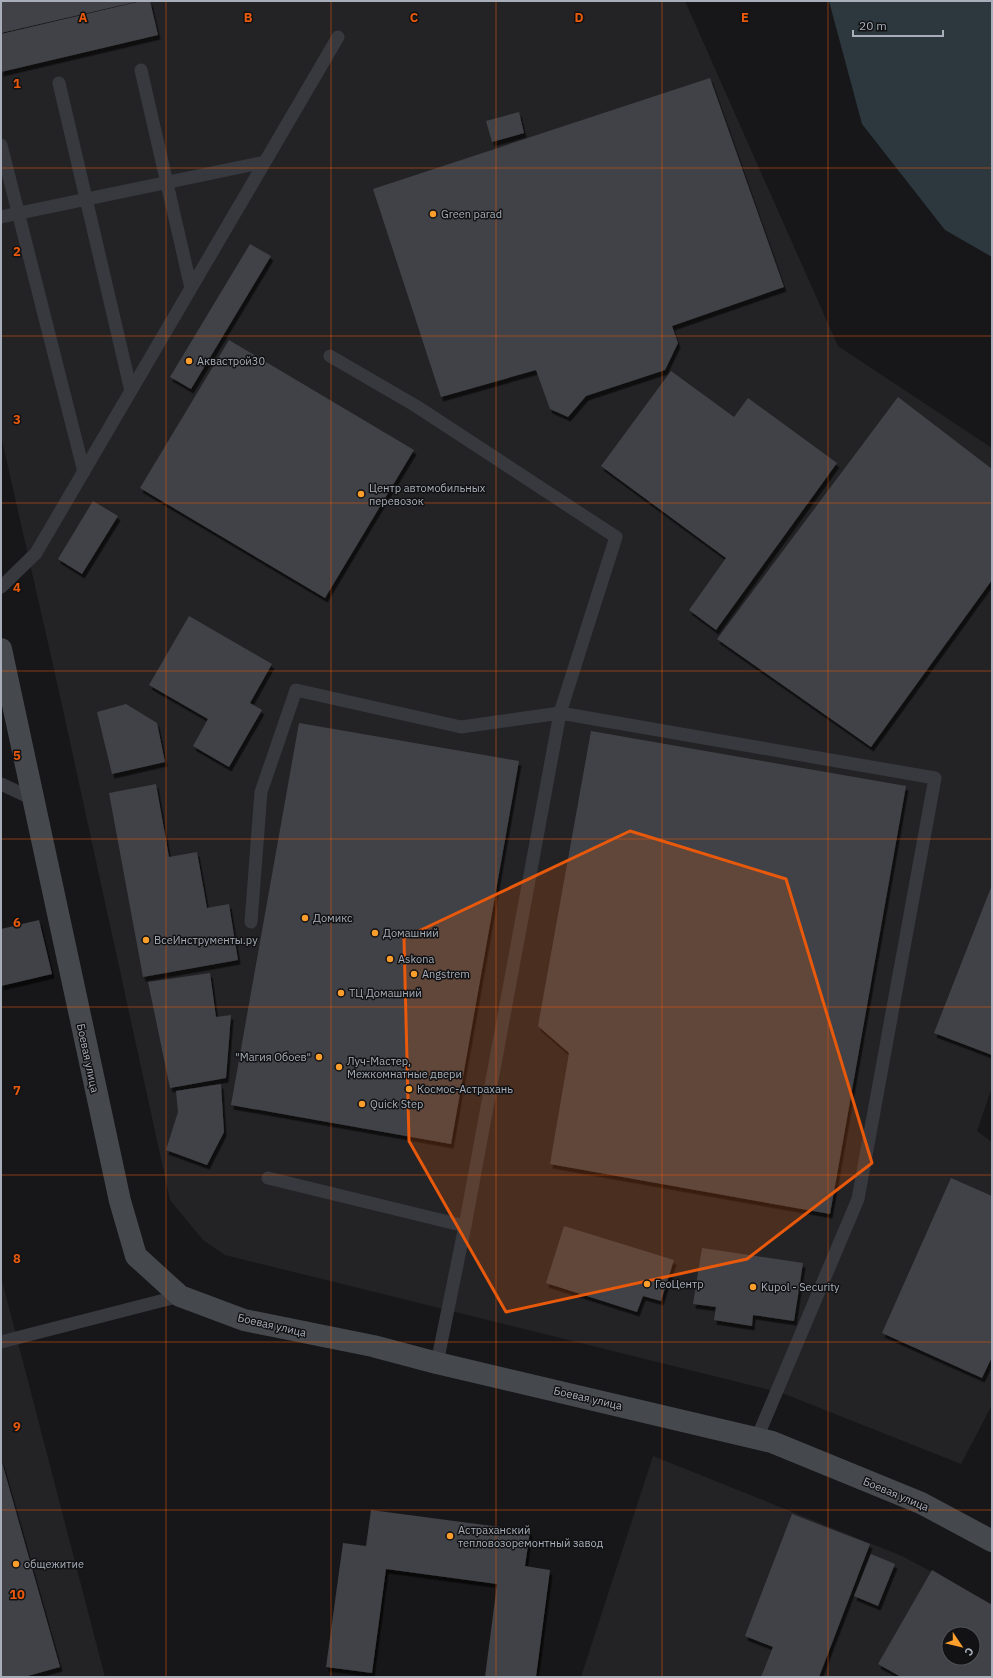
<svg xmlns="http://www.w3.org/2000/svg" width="993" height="1678" font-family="'IBM Plex Sans',sans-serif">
	<defs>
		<filter id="shadow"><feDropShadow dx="2.5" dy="4.5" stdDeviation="0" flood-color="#0009"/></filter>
	</defs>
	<rect width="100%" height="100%" fill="#171719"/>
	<path fill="#232326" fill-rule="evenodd" d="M1 1H685L838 346 992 448V1087L977 1131 992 1142V1405L961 1464 782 1393 225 1255 203 1240 170 1200 58 687 1 436Z
		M1 1277 54 1481 105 1677H1Z
		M653 1456 902 1556 992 1604V1677H581ZM949 1634H973V1658H949Z"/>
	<path fill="#2c383e" d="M829 1H992V257L945 230 862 124Z"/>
	<path fill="#414246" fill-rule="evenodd" filter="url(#shadow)" d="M1 1H135V2L1 33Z
		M142 1H150L158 35 1 72V34Z
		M710 78 784 287 672 326 678 343 665 370 586 396 568 417 550 409 536 370 441 397 373 189Z
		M519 112 524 133 492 142 486 121Z
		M250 244 271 256 191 389 170 377Z
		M229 340 414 450 325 598 140 488Z
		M671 371 734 417 748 398 837 463 716 630 689 610 726 558 601 466Z
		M898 397 992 469V580L871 747 717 639Z
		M93 501 118 516 82 574 58 559Z
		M189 616 272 664 250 703 262 710 229 767 193 746 208 719 149 685Z
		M126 704 157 723 165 762 112 774 97 712Z
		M299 723 519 761 451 1144 231 1105Z
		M591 731 906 786 830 1214 550 1164 569 1053 538 1026Z
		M156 784 169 857 197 852 207 908 229 904 238 960 143 977 109 793Z
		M992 885V1055L934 1033Z
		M39 920 52 974 1 986V929Z
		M210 973 216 1017 231 1015 226 1078 170 1088 148 982Z
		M221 1084 224 1132 207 1165 166 1150 178 1112 176 1091Z
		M951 1178 992 1196V1357L982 1378 882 1333Z
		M564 1226 674 1260 661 1301 643 1296 637 1312 546 1283Z
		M702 1248 803 1263 794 1321 753 1315 752 1326 714 1320 716 1307 693 1304Z
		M1 1459 60 1667 24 1677H1Z
		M371 1510 530 1531 525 1566 550 1570 536 1677H485L497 1584 386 1569 372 1673 326 1667 343 1543 366 1546Z
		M792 1514 870 1544 819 1677H761L773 1647 745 1636Z
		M871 1554 895 1564 878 1606 854 1596Z
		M932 1570 992 1605V1677H901L878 1664ZM949 1634H973V1658H949Z"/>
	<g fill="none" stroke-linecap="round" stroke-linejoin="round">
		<path stroke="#37393e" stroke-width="13" d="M141 70 191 288
			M59 83 131 391
			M1 145 84 472
			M1 217 265 162
			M330 356 416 406 616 537 560 713 465 1226 437 1363
			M1 587 36 553 338 37
			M1 784 33 799
			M251 922 261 792 296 690 461 727 560 713 935 778 858 1199 757 1438
			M268 1178 465 1226
			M1 1342 180 1296"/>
		<path stroke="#45494e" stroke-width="22" d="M1 649 120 1201 136 1256 180 1296 244 1320 373 1346 437 1363 772 1442 921 1503 992 1541"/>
	</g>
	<path fill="#e8590c" fill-opacity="0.2" stroke="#e8590c" stroke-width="3" stroke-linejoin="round" d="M630 831 786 879 872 1163 747 1259 506 1312 409 1141 404 938Z"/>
	<path fill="none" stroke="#e8590c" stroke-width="1" stroke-opacity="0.55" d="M166 1V1677M331 1V1677M496 1V1677M662 1V1677M828 1V1677M1 168H992M1 336H992M1 503H992M1 671H992M1 839H992M1 1007H992M1 1175H992M1 1342H992M1 1510H992"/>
	<g fill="#fb9e2c" stroke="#121214" stroke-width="1.5">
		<circle cx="433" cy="214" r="4"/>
		<circle cx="189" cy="361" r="4"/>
		<circle cx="361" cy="494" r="4"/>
		<circle cx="305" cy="918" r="4"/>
		<circle cx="375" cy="933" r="4"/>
		<circle cx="146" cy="940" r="4"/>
		<circle cx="390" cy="959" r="4"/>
		<circle cx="414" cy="974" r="4"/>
		<circle cx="341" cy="993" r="4"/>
		<circle cx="319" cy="1057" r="4"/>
		<circle cx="339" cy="1067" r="4"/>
		<circle cx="409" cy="1089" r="4"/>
		<circle cx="362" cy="1104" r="4"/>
		<circle cx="647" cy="1284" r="4"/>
		<circle cx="753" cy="1287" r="4"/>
		<circle cx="450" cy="1536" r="4"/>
		<circle cx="16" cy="1564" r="4"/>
	</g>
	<g text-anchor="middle" stroke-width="3" stroke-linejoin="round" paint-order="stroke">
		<g font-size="11" fill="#a8afba" stroke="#121214" text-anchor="start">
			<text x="441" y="218">Green parad</text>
			<text x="197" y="365">Аквастрой30</text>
			<text x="369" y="492">Центр автомобильных<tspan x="369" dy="13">перевозок</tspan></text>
			<text x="313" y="922">Домикс</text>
			<text x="383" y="937">Домашний</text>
			<text x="154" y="944">ВсеИнструменты.ру</text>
			<text x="398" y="963">Askona</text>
			<text x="422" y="978">Angstrem</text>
			<text x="349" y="997">ТЦ Домашний</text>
			<text x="311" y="1061" text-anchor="end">"Магия Обоев"</text>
			<text x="347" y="1065">Луч-Мастер,<tspan x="347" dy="13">Межкомнатные двери</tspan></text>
			<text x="417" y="1093">Космос-Астрахань</text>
			<text x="370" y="1108">Quick Step</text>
			<text x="655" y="1288">ГеоЦентр</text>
			<text x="761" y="1291">Kupol - Security</text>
			<text x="458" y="1534">Астраханский<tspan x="458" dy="13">тепловозоремонтный завод</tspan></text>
			<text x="24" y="1568">общежитие</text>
		</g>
		<g font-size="11" fill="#a8afba" stroke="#121214">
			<text transform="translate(88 1058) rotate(78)" y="4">Боевая улица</text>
			<text transform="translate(272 1325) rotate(13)" y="4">Боевая улица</text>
			<text transform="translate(588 1398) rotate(13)" y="4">Боевая улица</text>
			<text transform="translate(896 1494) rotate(23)" y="4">Боевая улица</text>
		</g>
	</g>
	<g font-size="13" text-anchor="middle" font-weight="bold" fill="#e8590c" stroke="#121214" stroke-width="3" stroke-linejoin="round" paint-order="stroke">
		<text x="83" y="22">A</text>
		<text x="248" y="22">B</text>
		<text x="414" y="22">C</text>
		<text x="579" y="22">D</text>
		<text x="745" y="22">E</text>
		<text x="17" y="88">1</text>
		<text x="17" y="256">2</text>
		<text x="17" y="424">3</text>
		<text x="17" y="592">4</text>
		<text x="17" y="760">5</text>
		<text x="17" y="927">6</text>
		<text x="17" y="1095">7</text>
		<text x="17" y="1263">8</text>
		<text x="17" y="1431">9</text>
		<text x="17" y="1599">10</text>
	</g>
	<rect width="993" height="1678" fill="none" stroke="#a8afba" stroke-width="4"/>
	<g transform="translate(961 1646) rotate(125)"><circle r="19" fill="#121214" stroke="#4e5156"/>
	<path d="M0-3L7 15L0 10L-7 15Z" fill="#fb9e2c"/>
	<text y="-6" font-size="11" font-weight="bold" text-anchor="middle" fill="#a8afba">С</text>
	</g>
	<path d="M853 30v6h90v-6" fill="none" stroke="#a8afba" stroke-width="2"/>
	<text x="859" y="30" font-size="12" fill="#a8afba" stroke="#121214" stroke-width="3" paint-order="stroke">20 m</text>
</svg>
